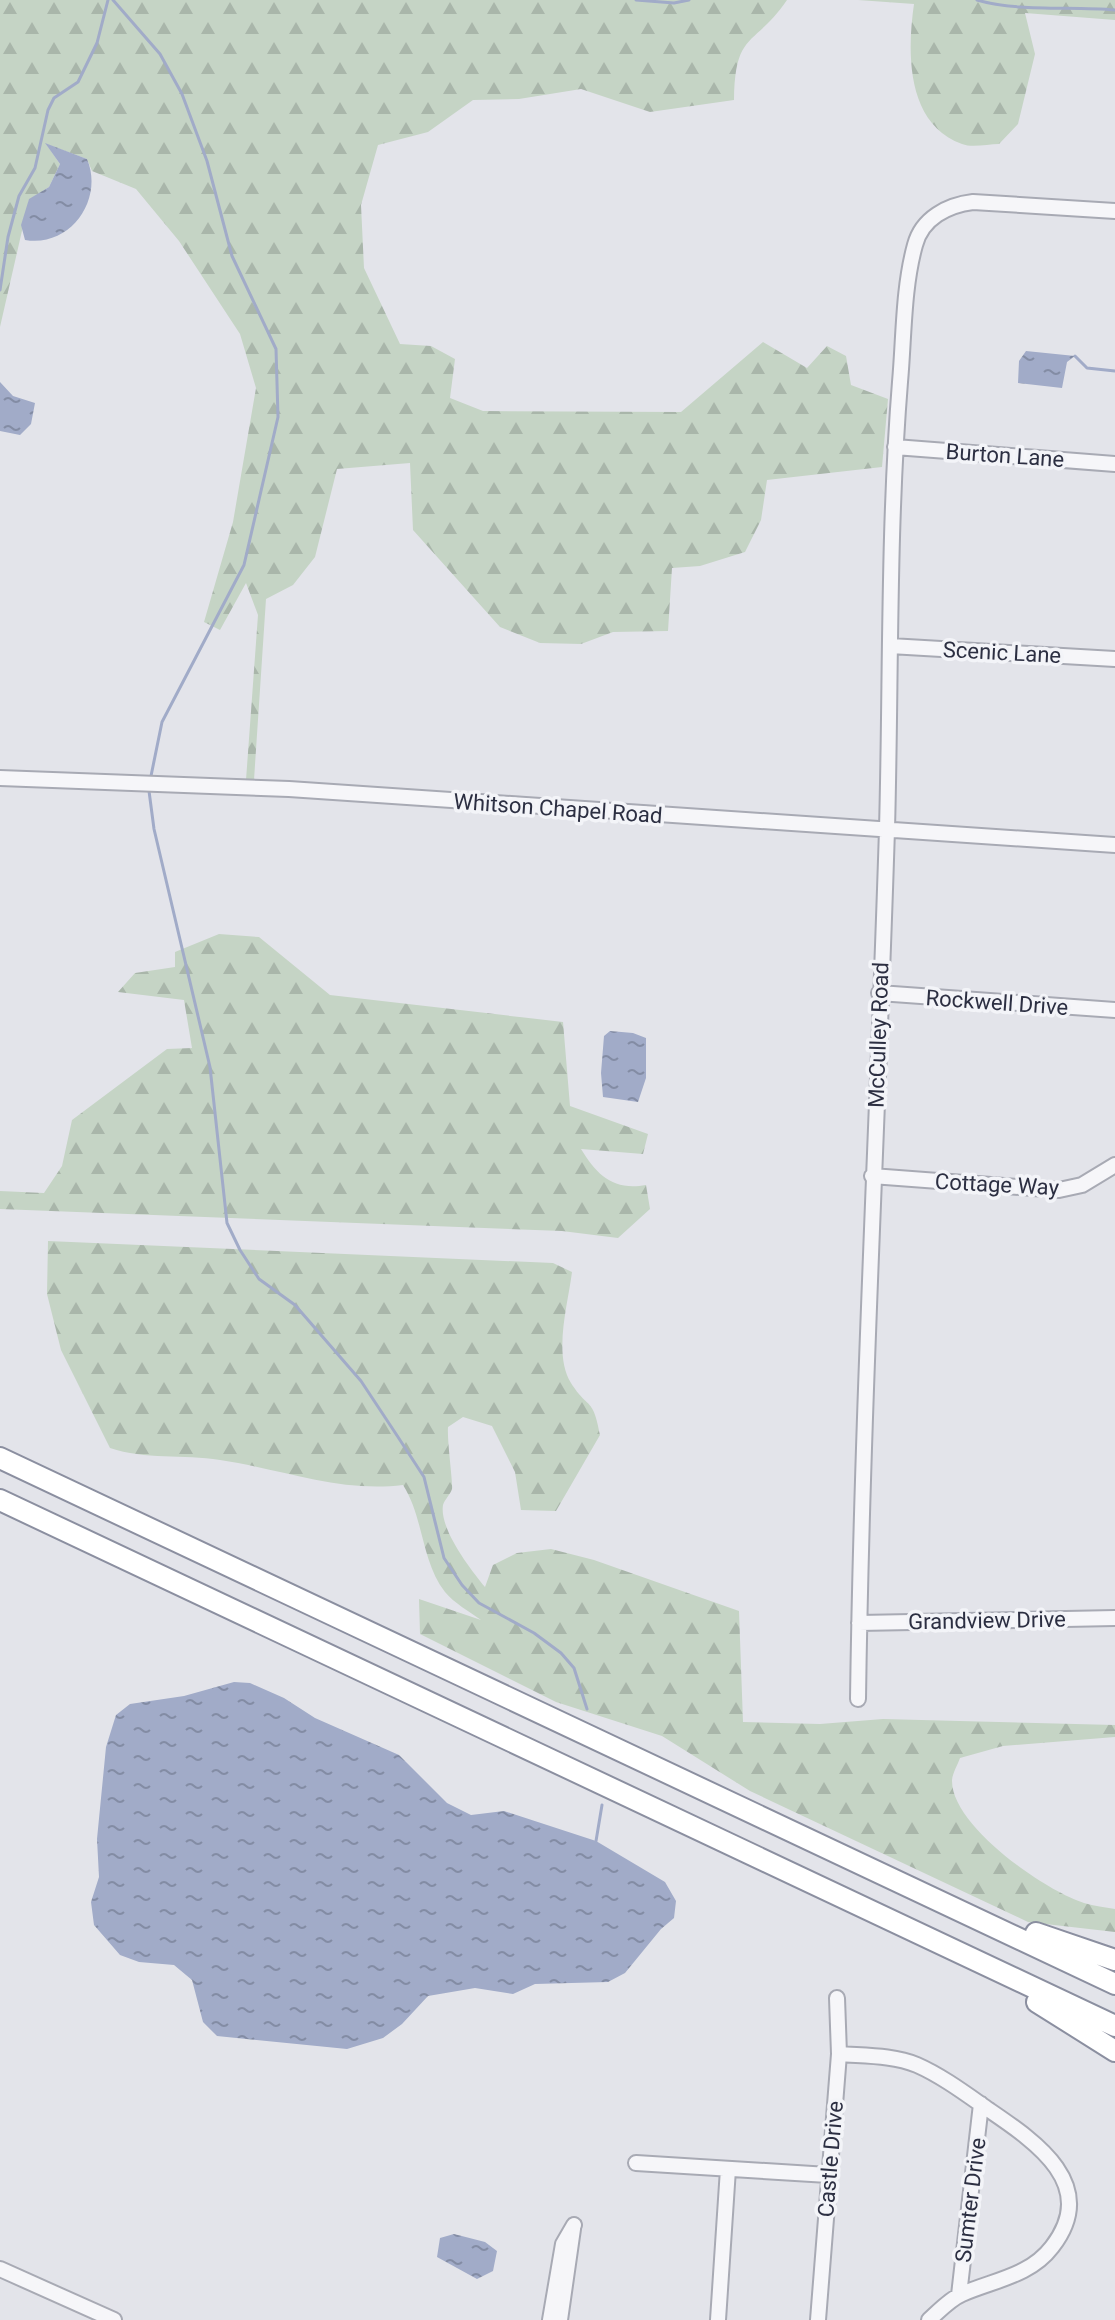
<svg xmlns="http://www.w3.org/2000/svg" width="1115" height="2320" font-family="Roboto,sans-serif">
	<defs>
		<pattern id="forest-firs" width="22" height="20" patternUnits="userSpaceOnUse" patternTransform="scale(2)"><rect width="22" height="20" fill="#c5d4c5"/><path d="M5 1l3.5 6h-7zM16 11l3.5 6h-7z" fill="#a9b6aa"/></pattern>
		<pattern id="water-ripples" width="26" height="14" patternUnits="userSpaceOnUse" patternTransform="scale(2)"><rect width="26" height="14" fill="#a1abc8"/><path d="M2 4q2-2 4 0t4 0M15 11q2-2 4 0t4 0" fill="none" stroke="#838ca4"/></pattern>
	</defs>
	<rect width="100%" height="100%" fill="#e3e4ea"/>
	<path fill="url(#forest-firs)" d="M0 0H787C754 48 735 30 734 100L650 112 581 89 519 99 473 100 428 132 378 145 361 205 364 268 400 344 431 346 455 359 450 398 483 411 681 412 763 342 807 368 827 346 846 356 851 385 888 399 882 467 767 480 761 520 745 552 700 566 672 568 668 631 613 632 581 644 540 643 500 627 413 530 410 463 337 469 315 557 293 585 266 599 254 780H246L258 615 246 583 220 630 204 622 233 522 256 388 240 334 179 241 136 189 92 171 87 159 46 144 60 164 49 187 29 200 0 327Z
		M858 0H1115V20L1025 13 1035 54 1018 124 999 144C988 144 972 148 962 144 906 124 907 52 914 4Z
		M219 934 259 937 330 995 563 1022 570 1106 648 1134 643 1154 581 1149C597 1175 613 1191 646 1185L650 1209 618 1238 562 1231 0 1209V1191L44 1193 62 1166 72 1120 167 1049 192 1048 184 1000 118 992 135 973 175 967V952Z
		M48 1241 553 1263 572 1272C568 1304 553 1354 571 1383 588 1410 593 1396 600 1435L556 1511 521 1510 515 1472 492 1426 463 1417 448 1427C447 1441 453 1482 452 1489 450 1495 445 1499 443 1505 439 1529 471 1570 485 1587L493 1565 517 1553 551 1549 594 1560 739 1611 743 1722 820 1724 883 1719 1115 1725V1737L1003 1746 960 1758C958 1764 952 1774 952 1781 952 1826 1045 1891 1084 1903 1094 1906 1105 1907 1115 1909V1932L1028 1922 750 1791 662 1736 556 1702 420 1634 419 1599 481 1620C470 1612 454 1603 445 1592 421 1561 424 1518 403 1485 340 1493 282 1469 220 1460 183 1454 145 1460 110 1448L61 1350 47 1294Z"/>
	<path fill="url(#water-ripples)" d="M45 143 87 159C104 199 71 248 25 240L21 225 29 199 49 187 60 164Z
		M1026 351 1075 356 1067 362 1062 388 1018 383 1019 361Z
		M0 382 13 396 35 403 31 424 20 435 0 431Z
		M610 1031 633 1033 646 1038V1078L638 1102 603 1097 601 1073 604 1036Z
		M234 1682 250 1683 284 1698 315 1718 399 1755 447 1803 471 1815 504 1811 596 1841 665 1882 676 1901 674 1918 661 1929 625 1973 608 1982 535 1984 513 1994 475 1988 428 1996 402 2024 383 2038 347 2049 217 2036 203 2022 192 1980 174 1965 139 1962 120 1955 94 1925 91 1902 99 1877 97 1839 106 1747 116 1715 130 1704 184 1696Z
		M454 2234 485 2242 497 2251 493 2271 477 2279 437 2257 440 2238Z"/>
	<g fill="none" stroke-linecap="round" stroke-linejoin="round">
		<path stroke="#a1abc8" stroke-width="3" d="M113 0 160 54 182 94 207 161 232 256 276 349 278 417 244 565 162 722 151 776
			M636 0 674 3 689 0
			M977 0C1018 12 1071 6 1115 10
			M0 290 8 237 19 196 35 168 48 110 54 98 78 82 97 43 108 0
			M1075 356 1087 368 1115 371
			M149 791 154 829 210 1067 227 1223 240 1250 259 1279 295 1305 361 1381 398 1437 424 1477 444 1558 462 1585 479 1603 534 1633 561 1653 574 1668 587 1709
			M596 1841 602 1805"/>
		<g stroke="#a8aab4" stroke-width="18">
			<path id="minor" d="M895 447 1115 464
				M890 646 1115 659
				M0 778 289 789 1115 845
				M879 993 1115 1010
				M872 1176 1059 1190 1082 1185 1115 1165
				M859 1623 1115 1618
				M858 1699C862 1409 878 1119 887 829 891 680 888 531 900 382 904 338 903 288 915 245 922 218 948 205 973 202L1115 211
				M839 2054C864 2056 893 2055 917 2065 942 2076 966 2094 989 2110 1036 2142 1100 2185 1052 2247 1030 2276 994 2280 962 2294 950 2299 939 2311 929 2320
				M636 2163 828 2175
				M0 2269 114 2320
				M959 2295 981 2104
				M550 2320 563 2244 574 2225
				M560 2320 573 2229
				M718 2320 728 2169
				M818 2320 839 2054 837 1998"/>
		</g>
		<g stroke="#8b8fa0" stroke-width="24">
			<path id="highway" d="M0 1458 1115 1984
				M0 1500 1115 2026
				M1036 1933 1115 1960
				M1037 2002 1115 2051"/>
		</g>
		<use href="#minor" stroke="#f6f6f9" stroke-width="14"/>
		<use href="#highway" stroke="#fff" stroke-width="20"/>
	</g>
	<g text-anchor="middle" stroke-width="7" stroke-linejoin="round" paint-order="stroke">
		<g font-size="22" fill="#2c2f42" stroke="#f3f4f8">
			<text transform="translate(1005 455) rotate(4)" y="8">Burton Lane</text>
			<text transform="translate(1002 652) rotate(3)" y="8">Scenic Lane</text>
			<text transform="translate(558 808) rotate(4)" y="8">Whitson Chapel Road</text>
			<text transform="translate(997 1002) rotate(4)" y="8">Rockwell Drive</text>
			<text transform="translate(878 1035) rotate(-88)" y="8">McCulley Road</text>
			<text transform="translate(997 1184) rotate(3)" y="8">Cottage Way</text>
			<text transform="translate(987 1620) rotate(-1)" y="8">Grandview Drive</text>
			<text transform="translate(830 2159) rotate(-85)" y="8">Castle Drive</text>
			<text transform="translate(970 2200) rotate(-83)" y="8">Sumter Drive</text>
		</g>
	</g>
</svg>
